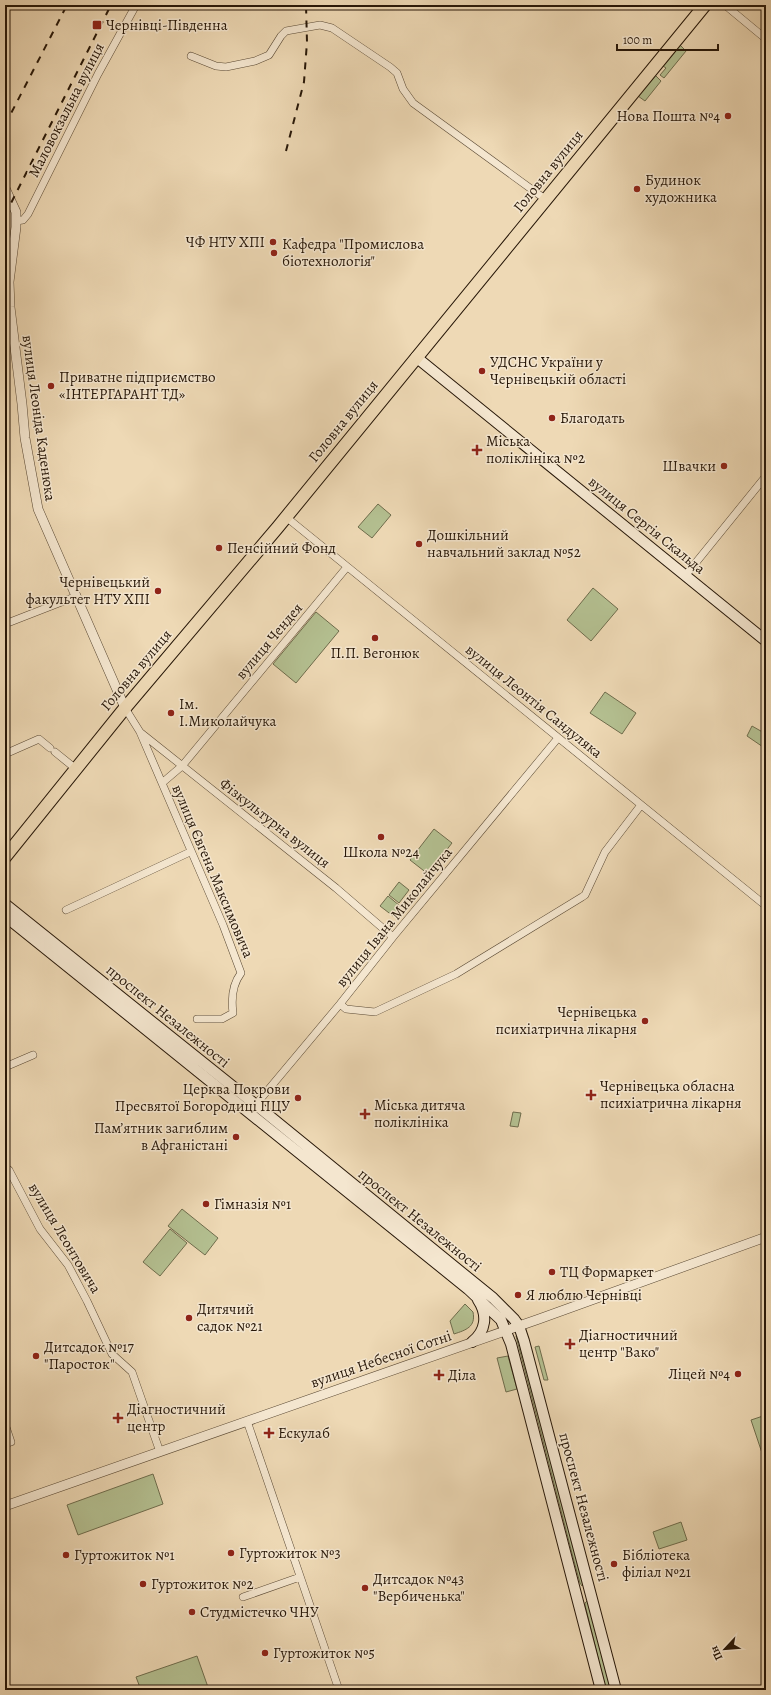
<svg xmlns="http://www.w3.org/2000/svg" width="771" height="1695" font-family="Alegreya,serif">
	<rect width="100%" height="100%" fill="#eed9b5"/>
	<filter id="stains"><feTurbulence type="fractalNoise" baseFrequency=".005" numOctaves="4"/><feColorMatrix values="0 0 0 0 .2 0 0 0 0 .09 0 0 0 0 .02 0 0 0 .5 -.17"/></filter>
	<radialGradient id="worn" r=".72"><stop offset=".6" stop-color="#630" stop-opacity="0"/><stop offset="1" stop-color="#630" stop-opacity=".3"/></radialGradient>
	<path fill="#b4c091" stroke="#6e6c4c" d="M680 45 686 51 664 78 660 75 666 68 663 66Z
		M655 75 661 81 645 101 638 96Z
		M378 504 391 515 372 538 358 527Z
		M593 588 618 609 591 641 567 620Z
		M316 612 339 631 296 683 273 664Z
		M605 692 636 713 622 734 590 713Z
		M752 726 766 734V749L747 736Z
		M434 829 452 843 428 874 410 860Z
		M399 882 409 890 399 903 389 895Z
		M388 896 400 906 393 916 380 906Z
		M513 1112 521 1113 518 1127 510 1126Z
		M182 1209 218 1238 205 1255 168 1226Z
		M170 1229 187 1243 160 1276 143 1262Z
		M465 1304 473 1312C476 1327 466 1330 454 1334L450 1321Z
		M516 1336 519 1337 583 1583 582 1586 580 1583 574 1561Z
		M539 1346 548 1380H544L535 1347Z
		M508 1356 517 1389 506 1392 497 1358Z
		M766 1415V1465L751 1420Z
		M153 1474 163 1504 78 1535 67 1505Z
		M681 1522 687 1540 659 1549 653 1532Z
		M587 1601 589 1604 611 1690H606L585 1605V1603Z
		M197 1656 209 1690H141L136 1677Z"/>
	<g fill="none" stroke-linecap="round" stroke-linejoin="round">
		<g stroke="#594833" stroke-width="8">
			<path id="minor" d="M725 5 766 39
				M191 56 216 66 226 67 255 61 269 55 281 36 286 31 320 25 332 28 390 67 397 73 403 89 413 103 545 199
				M16 221 23 220 28 214 98 74 136 5
				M286 517 766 906
				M685 576 766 476
				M5 624 77 596
				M125 708 140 732 223 925 241 973C232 985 231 998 233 1013L222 1019H197
				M141 733 336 888 393 937
				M55 752 76 769
				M5 754 39 739 50 748
				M162 783 182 766 347 567
				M66 910 190 852
				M340 1004 346 1009 375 1012 456 974 582 897 585 895 605 852 641 805
				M5 1067 33 1055
				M253 1108 340 1004 393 937 558 738
				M5 1167 9 1170 40 1229 68 1265 87 1301 112 1354 132 1372 160 1452
				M247 1421 339 1690
				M5 1424 11 1442 5 1444
				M243 1597 300 1577"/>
		</g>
		<g stroke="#594833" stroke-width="10">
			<path id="tertiary" d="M5 188 16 212V227L9 282 10 307 22 404 25 438 38 509 125 708
				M5 1506 539 1319 766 1237"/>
		</g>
		<g stroke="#271708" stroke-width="12">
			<path id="secondary" d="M416 357 766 641
				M5 904 256 1105 493 1298 514 1319 519 1326 524 1341 616 1690
				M5 916 468 1289 501 1320 511 1344 601 1690
				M472 1342C486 1331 488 1315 478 1300"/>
		</g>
		<g stroke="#271708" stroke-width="14">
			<path id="primary" d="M5 857 125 708 278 527 705 5"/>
		</g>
		<use href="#minor" stroke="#f4e6cf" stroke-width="7"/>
		<use href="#tertiary" stroke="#f4e6cf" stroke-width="9"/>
		<use href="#secondary" stroke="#f4e6cf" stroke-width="10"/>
		<use href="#primary" stroke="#eed9b5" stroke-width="12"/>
		<path stroke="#271708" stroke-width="2" stroke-dasharray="7 7" stroke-linecap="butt" d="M5 125 67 5
			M286 151 304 82 307 42 306 5
			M5 215 111 5"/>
	</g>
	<g fill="#8f2418" stroke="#f4e6cf" stroke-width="1.5">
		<rect x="92" y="20" width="10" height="10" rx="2"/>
		<circle cx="728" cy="116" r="4"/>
		<circle cx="637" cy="189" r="4"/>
		<circle cx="273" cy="242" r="4"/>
		<circle cx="274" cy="253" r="4"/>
		<circle cx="482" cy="371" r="4"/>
		<circle cx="51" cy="386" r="4"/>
		<circle cx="552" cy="418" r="4"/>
		<path d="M475 444h4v4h4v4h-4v4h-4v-4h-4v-4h4z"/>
		<circle cx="724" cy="466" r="4"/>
		<circle cx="419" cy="544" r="4"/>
		<circle cx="219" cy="548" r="4"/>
		<circle cx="158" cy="591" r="4"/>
		<circle cx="375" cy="638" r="4"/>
		<circle cx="171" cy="713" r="4"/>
		<circle cx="381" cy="837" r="4"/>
		<circle cx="645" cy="1021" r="4"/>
		<path d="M589 1089h4v4h4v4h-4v4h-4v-4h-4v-4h4z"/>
		<circle cx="298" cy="1098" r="4"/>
		<path d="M363 1108h4v4h4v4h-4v4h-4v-4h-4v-4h4z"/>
		<circle cx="236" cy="1137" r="4"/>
		<circle cx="206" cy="1204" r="4"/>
		<circle cx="552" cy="1272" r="4"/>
		<circle cx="518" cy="1295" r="4"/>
		<circle cx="189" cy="1318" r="4"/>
		<path d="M568 1338h4v4h4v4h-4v4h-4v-4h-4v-4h4z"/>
		<circle cx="36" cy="1356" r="4"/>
		<circle cx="738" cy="1374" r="4"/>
		<path d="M437 1369h4v4h4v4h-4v4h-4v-4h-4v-4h4z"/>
		<path d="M116 1412h4v4h4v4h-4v4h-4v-4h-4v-4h4z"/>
		<path d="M267 1427h4v4h4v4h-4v4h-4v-4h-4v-4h4z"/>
		<circle cx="231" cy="1553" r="4"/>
		<circle cx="66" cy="1555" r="4"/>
		<circle cx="614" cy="1564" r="4"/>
		<circle cx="143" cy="1584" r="4"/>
		<circle cx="365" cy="1588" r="4"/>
		<circle cx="192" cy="1612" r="4"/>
		<circle cx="265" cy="1653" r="4"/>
	</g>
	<g text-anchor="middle" stroke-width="3" stroke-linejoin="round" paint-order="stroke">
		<g font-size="15" fill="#271708" stroke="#f4e6cf" text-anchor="start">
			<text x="106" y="30">Чернівці-Південна</text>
			<text x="720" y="121" text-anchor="end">Нова Пошта №4</text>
			<text x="645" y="185">Будинок<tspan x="645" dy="17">художника</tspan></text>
			<text x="265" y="247" text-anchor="end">ЧФ НТУ ХПІ</text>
			<text x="282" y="249">Кафедра "Промислова<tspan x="282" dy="17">біотехнологія"</tspan></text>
			<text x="490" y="367">УДСНС України у<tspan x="490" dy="17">Чернівецькій області</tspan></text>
			<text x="59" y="382">Приватне підприємство<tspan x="59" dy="17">«ІНТЕРГАРАНТ ТД»</tspan></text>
			<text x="560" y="423">Благодать</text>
			<text x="486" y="446">Міська<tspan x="486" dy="17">поліклініка №2</tspan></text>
			<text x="716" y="471" text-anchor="end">Швачки</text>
			<text x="427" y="540">Дошкільний<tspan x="427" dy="17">навчальний заклад №52</tspan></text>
			<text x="227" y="553">Пенсійний Фонд</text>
			<text x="150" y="587" text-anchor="end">Чернівецький<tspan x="150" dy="17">факультет НТУ ХПІ</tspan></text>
			<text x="375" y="658" text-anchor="middle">П.П. Вегонюк</text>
			<text x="179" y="709">Ім.<tspan x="179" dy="17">І.Миколайчука</tspan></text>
			<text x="381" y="857" text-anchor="middle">Школа №24</text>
			<text x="637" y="1017" text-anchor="end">Чернівецька<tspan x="637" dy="17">психіатрична лікарня</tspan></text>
			<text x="600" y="1091">Чернівецька обласна<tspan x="600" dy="17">психіатрична лікарня</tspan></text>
			<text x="290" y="1094" text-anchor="end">Церква Покрови<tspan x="290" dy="17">Пресвятої Богородиці ПЦУ</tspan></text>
			<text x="374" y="1110">Міська дитяча<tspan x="374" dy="17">поліклініка</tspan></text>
			<text x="228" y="1133" text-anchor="end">Пам’ятник загиблим<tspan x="228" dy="17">в Афганістані</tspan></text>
			<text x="214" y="1209">Гімназія №1</text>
			<text x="560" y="1277">ТЦ Формаркет</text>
			<text x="526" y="1300">Я люблю Чернівці</text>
			<text x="197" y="1314">Дитячий<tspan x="197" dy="17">садок №21</tspan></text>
			<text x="579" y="1340">Діагностичний<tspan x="579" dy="17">центр "Вако"</tspan></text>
			<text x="44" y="1352">Дитсадок №17<tspan x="44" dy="17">"Паросток"</tspan></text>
			<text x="730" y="1379" text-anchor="end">Ліцей №4</text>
			<text x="448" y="1380">Діла</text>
			<text x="127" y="1414">Діагностичний<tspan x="127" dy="17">центр</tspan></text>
			<text x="278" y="1438">Ескулаб</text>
			<text x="239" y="1558">Гуртожиток №3</text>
			<text x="74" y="1560">Гуртожиток №1</text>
			<text x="622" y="1560">Бібліотека<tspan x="622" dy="17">філіал №21</tspan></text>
			<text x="373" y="1584">Дитсадок №43<tspan x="373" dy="17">"Вербиченька"</tspan></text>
			<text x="151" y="1589">Гуртожиток №2</text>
			<text x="200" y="1617">Студмістечко ЧНУ</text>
			<text x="273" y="1658">Гуртожиток №5</text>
		</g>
		<g font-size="15" fill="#271708" stroke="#f4e6cf">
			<text transform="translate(66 110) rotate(-63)" y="5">Маловокзальна вулиця</text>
			<text transform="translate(548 171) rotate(-51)" y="5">Головна вулиця</text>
			<text transform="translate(39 418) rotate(82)" y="5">вулиця Леоніда Каденюка</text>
			<text transform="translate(343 421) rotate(-51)" y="5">Головна вулиця</text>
			<text transform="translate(647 525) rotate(39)" y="5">вулиця Сергія Скальда</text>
			<text transform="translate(269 641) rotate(-50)" y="5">вулиця Чендея</text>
			<text transform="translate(136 670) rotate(-50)" y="5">Головна вулиця</text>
			<text transform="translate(534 701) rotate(39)" y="5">вулиця Леонтія Сандуляка</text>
			<text transform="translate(275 823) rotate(38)" y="5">Фізкультурна вулиця</text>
			<text transform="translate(213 871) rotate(67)" y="5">вулиця Євгена Максимовича</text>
			<text transform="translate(394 917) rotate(-51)" y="5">вулиця Івана Миколайчука</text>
			<text transform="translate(168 1016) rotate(39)" y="5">проспект Незалежності</text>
			<text transform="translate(420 1220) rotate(39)" y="5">проспект Незалежності</text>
			<text transform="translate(65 1238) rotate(59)" y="5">вулиця Леонтовича</text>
			<text transform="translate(381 1359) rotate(-19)" y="5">вулиця Небесної Сотні</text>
			<text transform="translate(584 1507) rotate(75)" y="5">проспект Незалежності</text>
		</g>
	</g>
	<rect width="771" height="1695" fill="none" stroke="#eed9b5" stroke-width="20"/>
	<rect x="6" y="6" width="759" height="1683" fill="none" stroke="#271708" stroke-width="2"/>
	<rect x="10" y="10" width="751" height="1675" fill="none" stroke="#271708"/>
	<g transform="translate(725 1649) rotate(244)" stroke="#f4e6cf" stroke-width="3" paint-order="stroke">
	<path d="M0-3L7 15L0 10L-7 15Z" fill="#271708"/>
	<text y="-6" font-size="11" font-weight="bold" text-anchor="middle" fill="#271708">Пн</text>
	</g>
	<path d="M617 44v6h101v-6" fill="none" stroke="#271708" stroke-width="2"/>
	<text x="623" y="44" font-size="12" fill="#271708" stroke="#f4e6cf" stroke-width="3" paint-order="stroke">100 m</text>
	<rect width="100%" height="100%" filter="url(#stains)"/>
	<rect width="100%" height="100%" fill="url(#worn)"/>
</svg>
